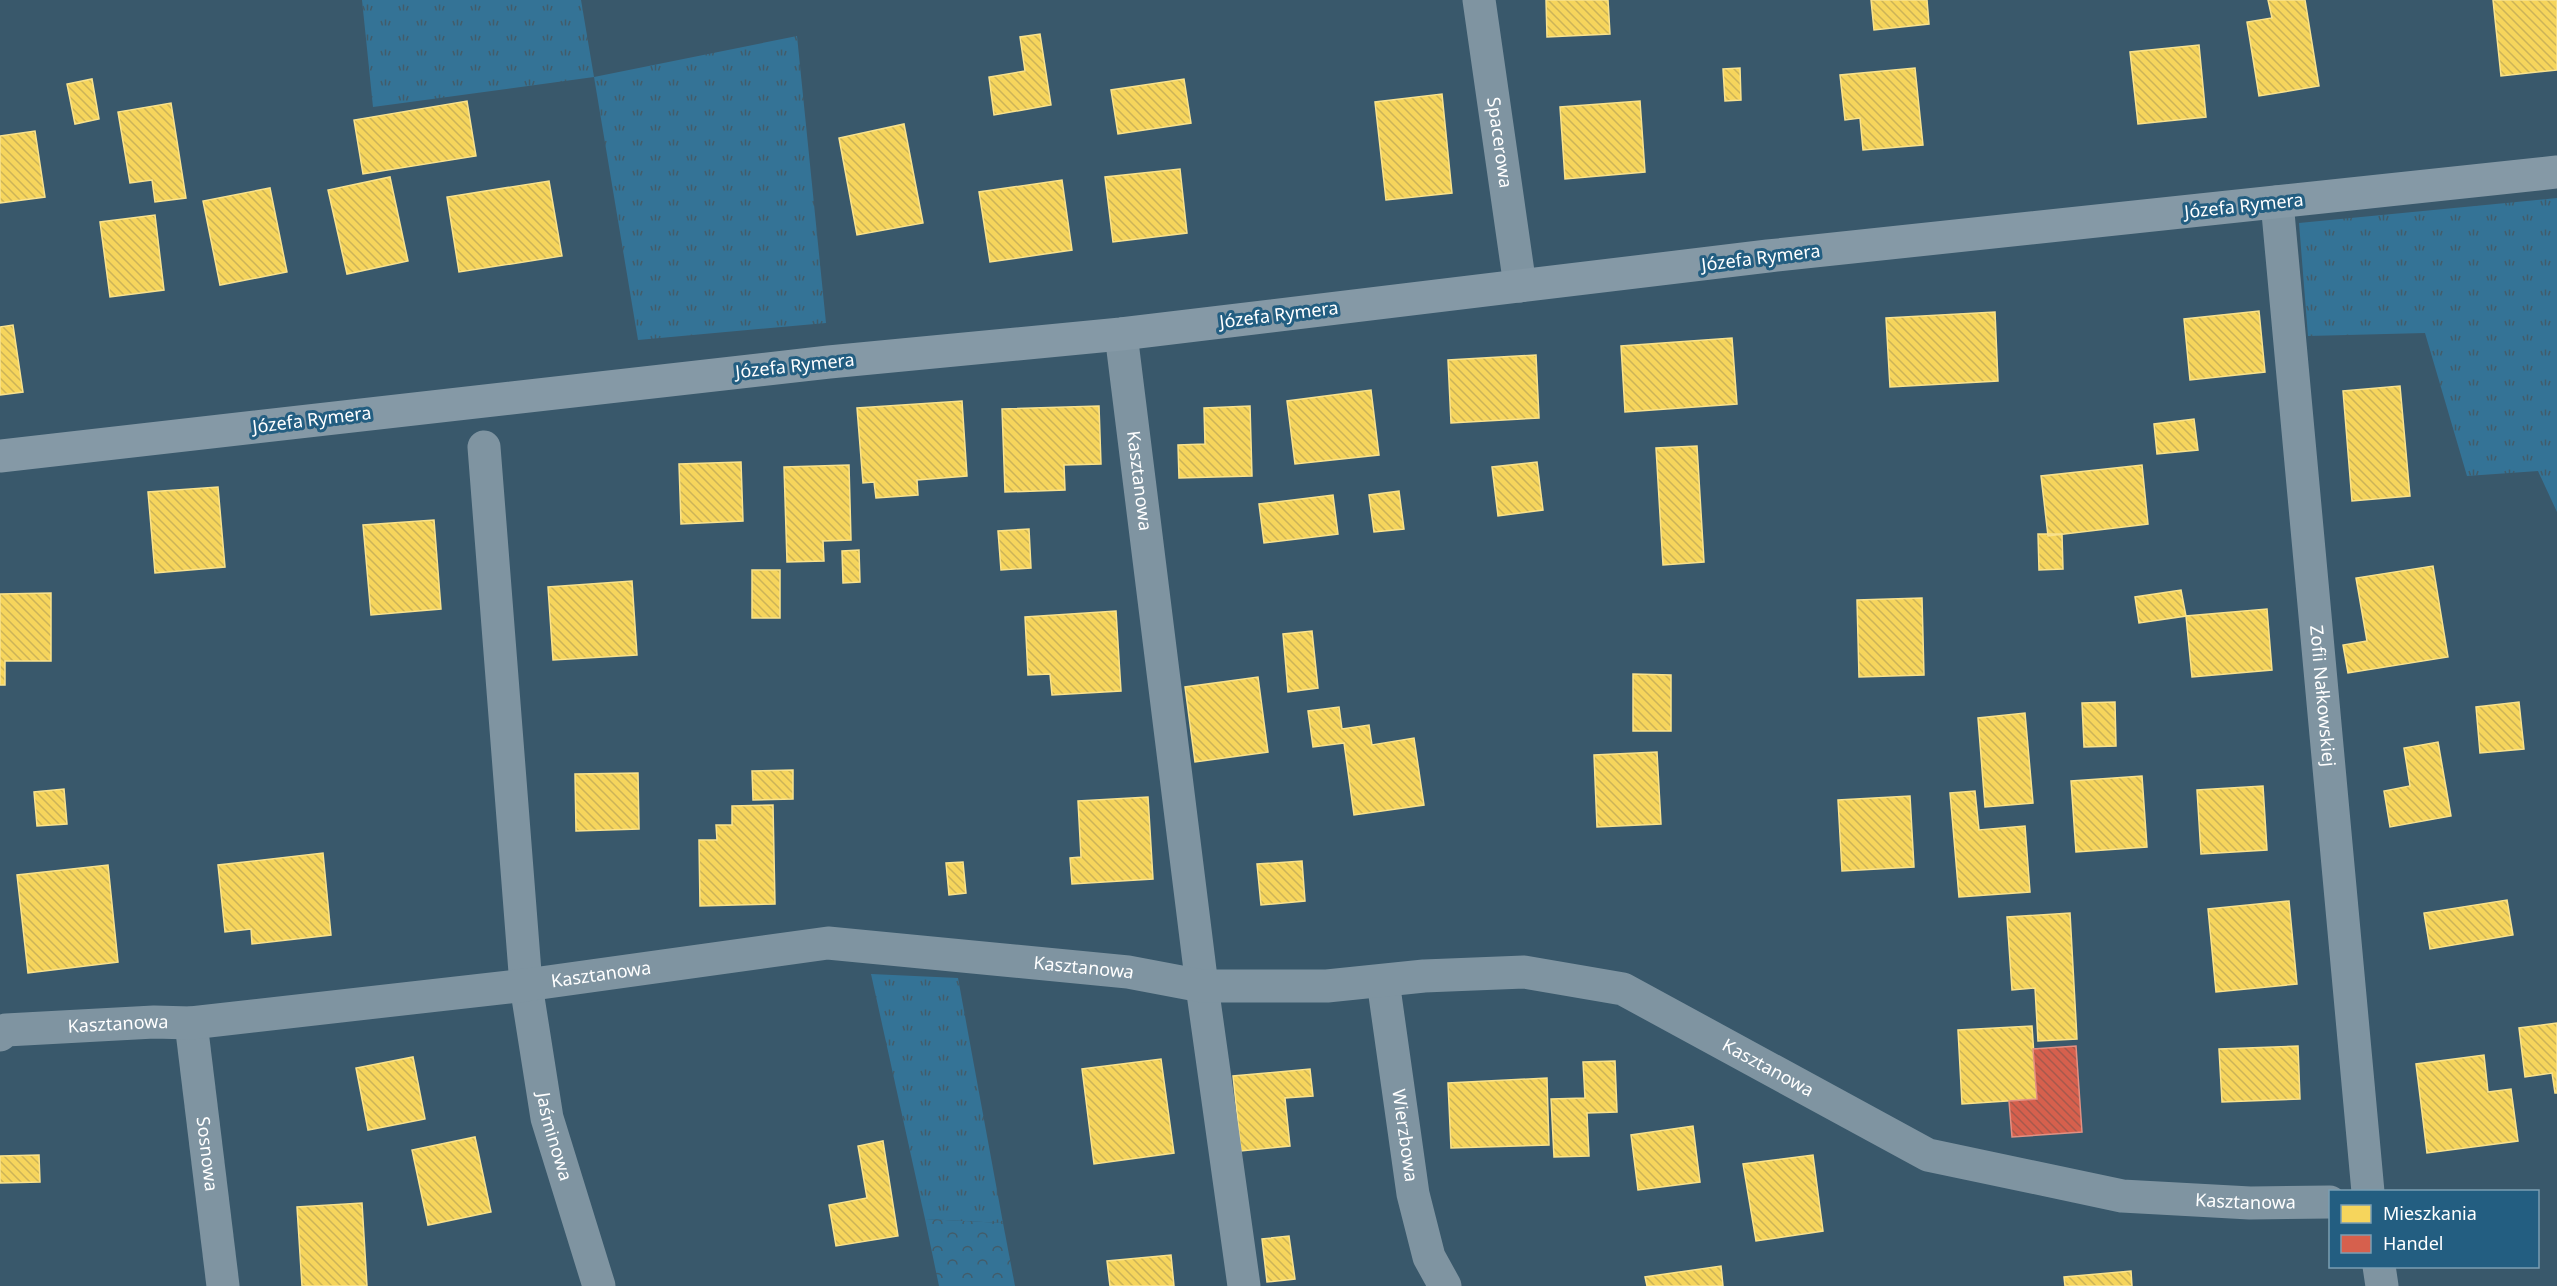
<svg xmlns="http://www.w3.org/2000/svg" width="2557" height="1286" font-family="'Noto Sans',sans-serif">
	<defs>
		<pattern id="grass-tufts" width="24" height="20" patternUnits="userSpaceOnUse" patternTransform="scale(1.5)"><rect width="24" height="20" fill="#347396"/><path d="M3 7l-1-3M5 7V3M7 7l1-3M15 17l-1-3M17 17v-4M19 17l1-3" fill="none" stroke="#425c6a"/></pattern>
		<pattern id="forest-crowns" width="20" height="18" patternUnits="userSpaceOnUse" patternTransform="scale(1.5)"><rect width="20" height="18" fill="#347396"/><path d="M2 6a3 3 0 1 1 6 0M12 15a3 3 0 1 1 6 0" fill="none" stroke="#425c6a"/></pattern>
		<pattern id="homes-back-hatch" width="6" height="6" patternUnits="userSpaceOnUse" patternTransform="scale(1.5)"><rect width="6" height="6" fill="#f6d55c"/><path d="M-1 5l2 2M0 0l6 6M5-1l2 2" fill="none" stroke="#ccb358"/></pattern>
		<pattern id="shops-back-hatch" width="6" height="6" patternUnits="userSpaceOnUse" patternTransform="scale(1.5)"><rect width="6" height="6" fill="#d6604d"/><path d="M-1 5l2 2M0 0l6 6M5-1l2 2" fill="none" stroke="#a6594d"/></pattern>
	</defs>
	<rect width="100%" height="100%" fill="#39586b"/>
	<path fill="url(#grass-tufts)" d="M362 0H581L594 77 797 36 826 323 638 340 594 77 373 107Z
		M2557 198V512L2538 471 2467 476 2425 333 2308 336 2299 223Z
		M871 974 958 978 1003 1223 925 1219Z"/>
	<path fill="url(#forest-crowns)" d="M925 1219 1003 1223 1015 1286H939Z"/>
	<path fill="url(#homes-back-hatch)" stroke="#f9e28d" stroke-width="1.5" d="M1546 0H1608L1610 34 1547 37Z
		M1871 0H1927L1929 24 1874 30Z
		M2268 0H2305L2319 86 2259 96 2247 22 2272 18Z
		M2493 0H2557V70L2501 76Z
		M1040 34 1051 105 994 115 989 77 1025 71 1020 37Z
		M2199 45 2206 117 2138 124 2130 52Z
		M1740 68 1741 100 1725 101 1723 69Z
		M1915 68 1923 145 1863 150 1860 118 1845 120 1840 75Z
		M92 79 99 119 75 124 67 84Z
		M1184 79 1191 123 1118 134 1111 90Z
		M1442 94 1452 193 1386 200 1375 102Z
		M467 101 476 156 363 174 354 120Z
		M1640 101 1645 172 1565 179 1560 107Z
		M171 103 186 198 155 202 152 180 130 183 118 112Z
		M904 124 923 223 857 235 839 138Z
		M35 131 45 197 0 203V136Z
		M1180 169 1187 233 1113 242 1105 177Z
		M390 177 408 261 347 274 328 190Z
		M1062 180 1072 250 990 262 979 192Z
		M549 181 562 256 459 272 447 197Z
		M270 188 287 272 220 285 203 201Z
		M155 215 164 290 110 297 100 222Z
		M2259 311 2265 372 2190 380 2184 319Z
		M1995 312 1998 381 1890 387 1886 318Z
		M13 325 23 392 0 395V327Z
		M1732 338 1737 404 1625 412 1621 346Z
		M1536 355 1539 418 1451 423 1448 360Z
		M2400 386 2410 496 2352 501 2343 391Z
		M1371 390 1379 455 1295 464 1287 401Z
		M962 401 967 476 917 480 918 495 876 498 874 482 863 483 857 408Z
		M1099 406 1101 464 1064 465 1065 490 1005 492 1002 409Z
		M1250 406 1252 476 1179 478 1178 445 1205 444 1204 408Z
		M2194 419 2198 450 2157 454 2154 424Z
		M1697 446 1704 562 1663 565 1656 448Z
		M741 462 743 521 681 524 679 464Z
		M1537 462 1543 510 1498 516 1492 467Z
		M849 465 851 540 823 541 824 561 787 562 784 467Z
		M2142 465 2148 524 2048 536 2041 476Z
		M218 487 225 567 155 573 148 492Z
		M1399 491 1404 529 1374 532 1369 495Z
		M1333 495 1338 534 1264 543 1259 504Z
		M434 520 441 609 371 615 363 525Z
		M1029 529 1031 568 1001 570 998 531Z
		M2038 534H2062L2063 569 2039 570Z
		M859 550 860 582 843 583 842 551Z
		M2433 566 2448 657 2348 673 2343 645 2367 641 2356 578Z
		M752 570H780V618H752Z
		M632 581 637 655 553 660 548 587Z
		M2181 590 2186 616 2139 623 2135 597Z
		M51 593V661H5V685H0V594Z
		M1922 598 1924 675 1859 677 1857 600Z
		M2267 609 2272 670 2192 677 2186 616Z
		M1116 611 1121 691 1052 695 1050 674 1028 675 1025 617Z
		M1312 631 1318 688 1288 692 1283 634Z
		M1633 674 1671 675V731H1633Z
		M1258 677 1268 752 1195 762 1185 687Z
		M2115 702 2116 746 2084 747 2082 703Z
		M2519 702 2524 749 2480 753 2476 707Z
		M1339 707 1342 729 1369 725 1372 745 1414 738 1424 805 1354 815 1344 743 1313 747 1308 711Z
		M2025 713 2033 803 1985 807 1978 718Z
		M2438 742 2451 816 2390 827 2384 791 2410 786 2404 748Z
		M1657 752 1661 824 1597 827 1594 755Z
		M793 770V799L753 800 752 771Z
		M638 773 639 829 576 831 575 774Z
		M2142 776 2147 847 2076 852 2071 781Z
		M2263 786 2267 850 2201 854 2197 790Z
		M64 789 67 824 37 826 34 792Z
		M1975 791 1979 830 2025 826 2030 892 1959 897 1950 793Z
		M1910 796 1914 867 1842 871 1838 800Z
		M1148 797 1153 879 1072 884 1070 858 1081 857 1078 801Z
		M773 805 775 904 700 906 699 840H717L716 825H732V806Z
		M323 853 331 935 252 944 251 929 225 932 218 865Z
		M1302 861 1305 901 1261 905 1257 864Z
		M963 862 966 893 949 895 946 863Z
		M108 865 118 962 28 973 17 875Z
		M2507 900 2513 935 2430 949 2424 913Z
		M2289 901 2297 984 2216 992 2208 909Z
		M2070 913 2077 1039 2038 1041 2035 988 2012 990 2007 917Z
		M2557 1023V1093H2555L2552 1073 2525 1077 2519 1028Z
		M2032 1026 2037 1099 1962 1104 1958 1030Z
		M2298 1046 2300 1099 2222 1102 2219 1049Z
		M2484 1055 2488 1092 2511 1089 2518 1141 2427 1153 2416 1064Z
		M413 1057 425 1119 368 1130 356 1068Z
		M1161 1059 1174 1153 1094 1164 1082 1069Z
		M1615 1061 1617 1112 1587 1113 1589 1156 1554 1157 1551 1099 1585 1098 1583 1062Z
		M1310 1069 1313 1096 1285 1098 1290 1146 1241 1151 1233 1076Z
		M1547 1078 1549 1145 1451 1148 1448 1083Z
		M1693 1126 1700 1182 1638 1190 1631 1135Z
		M475 1137 491 1212 428 1225 412 1150Z
		M883 1141 898 1236 836 1246 829 1205 867 1198 858 1146Z
		M39 1155 40 1182 0 1183V1156Z
		M1813 1155 1823 1231 1756 1241 1743 1164Z
		M362 1203 367 1286H302L297 1207Z
		M1289 1236 1295 1279 1267 1282 1262 1239Z
		M1171 1255 1174 1286H1110L1107 1261Z
		M1721 1266 1723 1286H1647L1645 1277Z
		M2131 1271 2132 1286H2065L2064 1277Z"/>
	<path fill="url(#shops-back-hatch)" stroke="#e29082" stroke-width="1.5" d="M2076 1046 2082 1132 2012 1137 2009 1101 2037 1099 2033 1049Z"/>
	<g fill="none" stroke-linecap="round" stroke-linejoin="round">
		<g stroke="#7f94a1" stroke-width="33">
			<path id="s1" d="M1479 0 1520 286"/>
			<path id="s2" d="M2277 202 2368 1192"/>
			<path id="s3" d="M1121 334 1202 986 1244 1286"/>
			<path id="s4" d="M484 447 526 985 547 1118 599 1286"/>
			<path id="s5" d="M1383 981 1413 1194 1429 1257 1445 1286"/>
			<path id="s6" d="M191 1023 223 1286"/>
			<path id="s7" d="M0 1035 6 1030 154 1022 191 1023 526 985 828 943 1128 972 1202 986H1327L1424 976 1524 972 1623 989 1928 1155 2122 1196 2250 1203 2330 1202"/>
			<path d="M2379 1266 2382 1286"/>
		</g>
		<path stroke="#8599a6" stroke-width="33" d="M0 456 829 362 1121 334 1768 256 2557 172"/>
	</g>
	<g text-anchor="middle" stroke-width="6" stroke-linejoin="round" paint-order="stroke">
		<g font-size="18" fill="#fff" stroke="#235e81">
			<text dy="6" stroke="none"><textPath href="#s1" startOffset="144">Spacerowa</textPath></text>
			<text transform="translate(2244 206) rotate(-6)" y="6">Józefa Rymera</text>
			<text transform="translate(1761 258) rotate(-7)" y="6">Józefa Rymera</text>
			<text transform="translate(1279 315) rotate(-7)" y="6">Józefa Rymera</text>
			<text transform="translate(795 366) rotate(-6)" y="6">Józefa Rymera</text>
			<text transform="translate(312 420) rotate(-7)" y="6">Józefa Rymera</text>
			<text dy="6" stroke="none"><textPath href="#s3" startOffset="148">Kasztanowa</textPath></text>
			<text dy="6" stroke="none"><textPath href="#s2" startOffset="496">Zofii Nałkowskiej</textPath></text>
			<text dy="6" stroke="none"><textPath href="#s7" startOffset="1092">Kasztanowa</textPath></text>
			<text dy="6" stroke="none"><textPath href="#s7" startOffset="606">Kasztanowa</textPath></text>
			<text dy="6" stroke="none"><textPath href="#s7" startOffset="120">Kasztanowa</textPath></text>
			<text dy="6" stroke="none"><textPath href="#s7" startOffset="1800">Kasztanowa</textPath></text>
			<text dy="6" stroke="none"><textPath href="#s5" startOffset="156">Wierzbowa</textPath></text>
			<text dy="6" stroke="none"><textPath href="#s4" startOffset="694">Jaśminowa</textPath></text>
			<text dy="6" stroke="none"><textPath href="#s6" startOffset="132">Sosnowa</textPath></text>
			<text dy="6" stroke="none"><textPath href="#s7" startOffset="2304">Kasztanowa</textPath></text>
		</g>
	</g>
	<rect x="2329" y="1190" width="210" height="78" fill="#235e81" stroke="#7b9eb3" stroke-width="1.5"/>
	<rect x="2341" y="1205" width="30" height="18" fill="#f6d55c" stroke="#7b9eb3" stroke-width="1.5"/>
	<text x="2383" y="1220" font-size="18" fill="#ffffff">Mieszkania</text>
	<rect x="2341" y="1235" width="30" height="18" fill="#d6604d" stroke="#7b9eb3" stroke-width="1.5"/>
	<text x="2383" y="1250" font-size="18" fill="#ffffff">Handel</text>
</svg>
